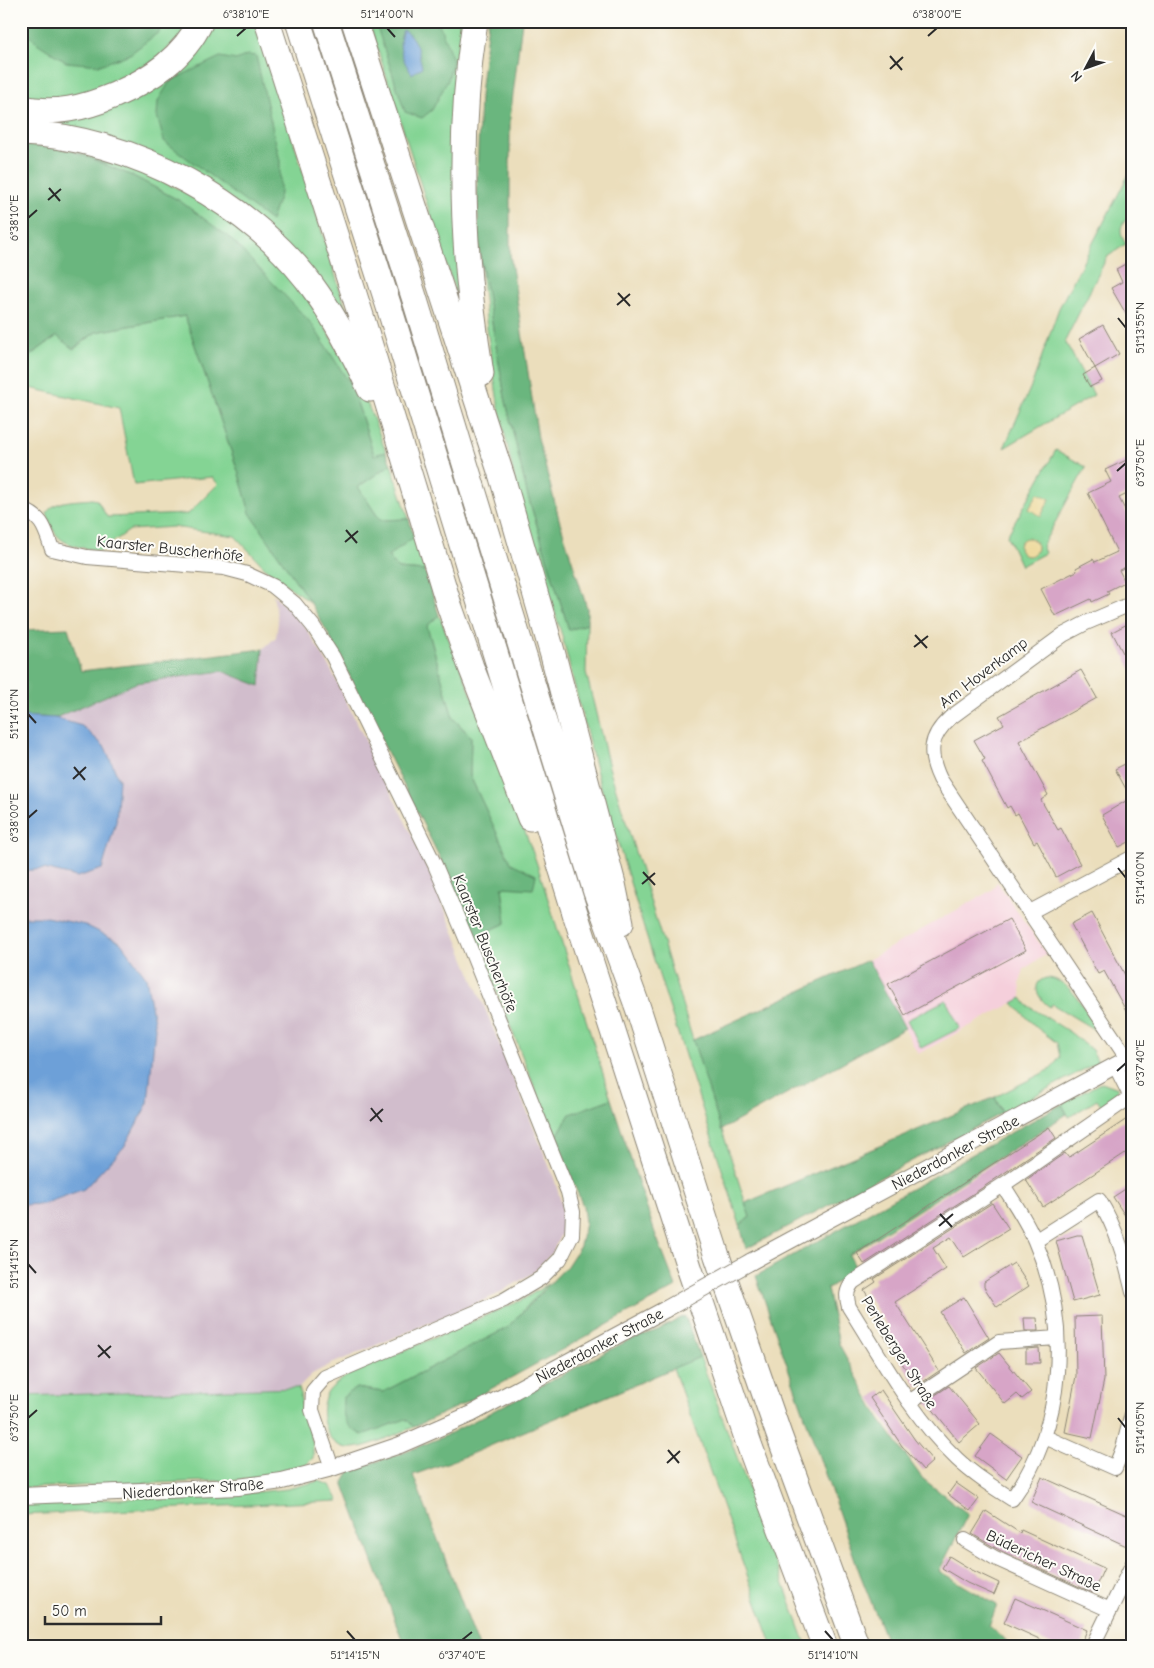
<svg xmlns="http://www.w3.org/2000/svg" width="1154" height="1668" font-family="'Comic Neue',sans-serif">
	<rect width="100%" height="100%" fill="#fdfcf7"/>
	<filter id="ink" filterUnits="userSpaceOnUse"><feTurbulence type="fractalNoise" baseFrequency=".02" numOctaves="2"/><feDisplacementMap in="SourceGraphic" scale="10" xChannelSelector="R" yChannelSelector="G"/><feConvolveMatrix kernelMatrix="1 2 1 2 8 2 1 2 1" color-interpolation-filters="sRGB"/></filter>
	<filter id="wash" filterUnits="userSpaceOnUse"><feTurbulence type="fractalNoise" baseFrequency=".0096" numOctaves="4" result="noise"/><feDisplacementMap in="SourceGraphic" scale="20" xChannelSelector="R" yChannelSelector="G"/><feGaussianBlur stdDeviation="1.12" result="paint"/><feColorMatrix in="noise" values="0 0 0 0 0 0 0 0 0 0 0 0 0 0 0 0 0 1.4 0 .05"/><feComposite in="paint" operator="in"/></filter>
	<g filter="url(#wash)">
		<rect width="100%" height="100%" fill="#ebdebc"/>
		<path fill="#f5cfdb" d="M997 882 1047 954 1024 969 1020 983 1022 998 918 1054 868 960 992 890Z"/>
		<path fill="#d1bdcc" d="M273 594 304 625 328 664 427 866 554 1178 562 1205V1232L551 1254 533 1273 496 1295 329 1365 312 1374 299 1388 21 1396V716L55 718 136 683 222 671 260 686 263 649 276 637 278 622Z"/>
		<path fill="#84d494" stroke="#588060" d="M21 21H189L181 36 157 59 103 89 57 100 21 97Z
			M212 21H256L350 322 347 323 240 207 21 126V117L78 116Z
			M368 21H469L465 323 374 38Z
			M71 150C165 173 249 217 307 297 316 309 322 324 330 336 341 356 354 375 364 396 372 414 379 433 386 452L374 455 352 387 180 201 135 177Z
			M1133 166V215C1119 222 1118 233 1126 244L1107 257 1065 341 1094 395 1004 448 1032 384 1059 308Z
			M479 248 505 397 527 493 569 630 587 624 586 672 609 767 693 1040 750 1217 740 1225 646 935 598 777 561 632 517 490 498 403 487 329Z
			M185 316 239 474 250 512 310 602 269 572 235 536 173 527 130 530 100 551C84 548 62 546 54 531 50 526 49 519 47 513 54 499 78 501 92 499L97 500 107 517 188 514 218 484 212 477 134 485 119 408 21 386V362L57 336 74 349 96 332Z
			M1056 450 1086 467 1042 546 1045 553 1021 566 1007 536Z
			M391 464 409 519 380 520 358 487Z
			M414 537 425 571 398 569 388 556Z
			M439 615 503 772 536 861 611 1099 570 1114 555 1139 475 937 506 923 502 887 533 888 511 864 470 776 471 737 453 718 427 626Z
			M1046 978C1071 978 1085 1011 1097 1029L1095 1030 1052 1004 1050 1007C1039 1000 1029 983 1046 978Z
			M1022 998 1027 1005 1071 1033 1092 1050 1098 1062 1002 1113 995 1097 1051 1069 1060 1057 1057 1043 1036 1027 1013 1003Z
			M946 1000 960 1028 921 1048 907 1020Z
			M1102 1082 1118 1088 1114 1103 1104 1110 1097 1100 1069 1117 1062 1104Z
			M548 1284 507 1328 383 1392 356 1388 406 1419 414 1427C398 1433 364 1450 348 1448 324 1446 316 1409 328 1392 334 1384 344 1378 352 1373L522 1300Z
			M700 1357 807 1647H808H773L673 1368Z
			M299 1388 303 1413 313 1443V1458L304 1467 281 1475 239 1480 21 1488V1396Z
			M319 1481 330 1485 339 1501 21 1515V1503L237 1494 287 1489Z"/>
		<path fill="#6bb67e" stroke="#4b7054" d="M21 21H163L159 32 130 54 100 65 66 62 37 43 21 25Z
			M375 21H438L453 60 448 80 432 110 422 118 405 112Z
			M488 21H522L510 119V254L538 438 559 519 587 608V624L569 630 527 493 505 397 479 248 477 177 480 96Z
			M247 55 256 56 280 161V194L271 221 164 141 157 116 158 101 170 81 220 57 236 60Z
			M21 144 70 150 135 177 180 201 230 238 311 323 352 387 374 455 386 452 391 464 358 487 380 520 409 519 414 537 388 556 398 569 425 571 439 615 427 626 453 718 471 737 470 776 511 863 536 875 533 889 502 887 506 923 475 937 442 862 329 635 310 602 250 513 239 474 185 316 96 332 73 349 57 336 21 362Z
			M68 628 81 671 263 649 260 686 222 671 136 683 55 718 21 716V630Z
			M868 960 905 1028 721 1130 693 1040Z
			M995 1097 1002 1113 746 1249 740 1225 750 1217 745 1203Z
			M611 1099 655 1233 676 1287 465 1403 414 1427 406 1419 362 1435C344 1425 342 1418 343 1397L356 1388 383 1392 507 1328 567 1266 580 1246 585 1223 583 1206 555 1139 570 1114Z
			M1062 1104 1067 1114 849 1255 856 1268 827 1289 839 1344 879 1418 922 1478 968 1514 939 1571 997 1605 989 1626 1014 1647H889L860 1574 756 1276Z
			M685 1316 700 1357 466 1456 413 1475 479 1647H405L343 1482 351 1470 403 1453 445 1436 627 1341 658 1330Z"/>
		<path fill="#eeda9e" stroke="#8c8264" d="M1038 493 1050 499 1041 516 1029 509Z
			M1019 547a9 9 0 1 1 18 0a9 9 0 1 1-18 0Z"/>
		<path fill="#6da0d8" stroke="#4c6682" d="M403 30C416 36 419 54 422 67L412 74C403 61 396 45 403 30Z
			M21 716 55 718 82 726 105 747 119 780 116 822 102 869 77 877 44 869 21 871Z
			M21 917H46L85 925 120 942 146 977 155 1028 148 1103 124 1147 84 1189 43 1204 21 1205Z"/>
		<g id="blocks">
			<path fill="#d7a5c7" d="M1133 260V326L1111 288 1122 282 1116 269Z
				M1103 325 1119 354 1095 368 1102 381 1090 387 1083 375 1095 368 1079 339Z
				M1133 457V491L1119 498 1133 525V564L1119 570 1125 582 1107 591 1109 594 1092 602 1091 599 1055 616 1041 589 1077 571 1076 568 1093 559 1095 562 1117 552 1088 493 1111 482 1105 470Z
				M1133 621V672L1112 632Z
				M1081 670 1097 698 1019 741 1048 795 1041 800 1058 830 1061 828 1080 864 1056 877 1037 841 1034 843 1018 813 1015 815 1010 806 1007 808 982 761 985 759 974 740 1004 724 999 716Z
				M1133 760V840L1119 847 1102 815 1131 798 1115 769Z
				M1092 913 1125 975 1133 971V1023L1104 971 1098 974 1071 924Z
				M1009 919 1026 950 905 1015 888 984Z
				M1133 1115V1148L1043 1207 1026 1180 1065 1153 1068 1157 1071 1156Z
				M1049 1127 1056 1138 982 1188 864 1264 857 1253Z
				M1133 1184V1228L1113 1197Z
				M992 1203 1009 1229 964 1257 951 1237 933 1248 946 1269 895 1302 939 1371 917 1386 883 1334 890 1330 864 1290 876 1282 874 1279Z
				M1077 1235H1082L1100 1295 1073 1302 1056 1241Z
				M1014 1263 1029 1286 997 1307 984 1287V1282Z
				M964 1297 989 1338 966 1353 940 1312Z
				M1102 1316 1104 1380 1092 1438 1065 1432 1076 1376 1075 1317Z
				M1024 1318H1037L1038 1331H1025Z
				M1039 1348 1040 1363H1026V1349Z
				M999 1353 1031 1392 1022 1399 1017 1394 1005 1404 976 1368Z
				M949 1386 980 1424 959 1442 926 1401Z
				M881 1390 915 1440 933 1461 923 1470 902 1446 870 1398Z
				M991 1434 1022 1456 1006 1479 975 1456Z
				M1042 1477 1133 1518V1549L1031 1502Z
				M956 1483 979 1499 970 1511 948 1494Z
				M986 1511 1020 1533 1021 1530 1104 1568 1093 1593 999 1550 972 1534Z
				M949 1556 972 1570 999 1583 994 1595 967 1583 942 1568Z
				M1015 1598 1087 1630 1080 1647H1057L1004 1623Z"/>
		</g>
	</g>
	<g filter="url(#ink)">
		<use href="#blocks" fill-opacity="0" stroke="#8b8474" stroke-width="1"/>
		<g fill="none" stroke-linecap="round" stroke-linejoin="round">
			<g stroke="#8b8474" stroke-width="16">
				<path id="minor" d="M21 509C43 517 45 529 52 549L87 557 224 568 247 574 273 586 295 604 313 626 333 657 435 865 468 943 568 1192 573 1212 572 1235 560 1259 541 1278 504 1300 325 1377 313 1391 312 1410 332 1468
					M1030 912 1133 857
					M1127 1058 940 779C928 754 929 737 950 718L1063 635 1086 623 1133 603
					M1003 1185C1014 1203 1027 1221 1035 1241 1071 1324 1065 1425 1012 1499 993 1487 974 1475 957 1459 912 1416 882 1359 849 1307 846 1296 846 1291 853 1282L1003 1185 1129 1098V1093L1115 1065
					M1035 1241 1099 1200C1117 1229 1125 1259 1133 1292
					M909 1402 999 1342 1057 1338
					M1045 1437 1115 1468 1123 1448 1133 1410
					M965 1540 995 1558 1110 1610
					M1092 1647 1133 1563"/>
			</g>
			<g stroke="#8b8474" stroke-width="18">
				<path id="tertiary" d="M750 1262 1133 1056
					M21 1496 238 1487 282 1481 332 1468 400 1445 471 1414 666 1309"/>
			</g>
			<g stroke="#8b8474" stroke-width="27">
				<path id="motorway" d="M267 21 362 319 449 605 471 667 530 818
					M298 21 389 307 575 913 689 1267 750 1447 825 1647
					M326 21 415 300 596 892 638 1008 717 1256 779 1435 857 1647
					M354 21 502 477 553 655 613 884 621 923
					M475 21C457 138 462 257 481 374
					M21 108C55 115 84 108 115 95 151 79 183 58 201 21
					M21 133C130 136 256 204 317 293 338 323 355 356 370 389"/>
			</g>
			<use href="#minor" stroke="#fff" stroke-width="14"/>
			<use href="#tertiary" stroke="#fff" stroke-width="16"/>
			<use href="#motorway" stroke="#fff" stroke-width="25"/>
			<g stroke="#8b8474" stroke-width="18" stroke-linecap="butt">
				<path id="tertiary-bridge" d="M666 1309 750 1262"/>
			</g>
			<use href="#tertiary-bridge" stroke="#fff" stroke-width="16"/>
		</g>
	</g>
	<path fill="none" stroke="#2b2b2b" stroke-width="2" d="M387 28 395 37M237 36 246 28M928 36 937 28M890 56 902 70M890 69 903 57M49 188 60 201M48 200 61 189M28 218 37 210M618 293 630 306M617 305 630 294M1118 318 1126 328M1117 471 1126 463M346 530 357 543M345 542 358 531M915 635 927 648M914 647 928 636M28 714 36 723M74 767 85 780M73 779 86 767M28 818 37 810M1118 868 1126 878M643 872 655 885M642 884 655 873M1117 1071 1126 1063M371 1108 382 1122M370 1121 383 1109M940 1214 952 1227M939 1226 953 1214M28 1264 36 1273M98 1345 110 1358M98 1357 111 1346M28 1418 37 1410M1118 1418 1126 1428M668 1450 679 1463M667 1463 680 1451M347 1631 355 1640M825 1631 833 1640M462 1640 472 1632"/>
	<g text-anchor="middle" stroke-width="4" stroke-linejoin="round" paint-order="stroke">
		<g font-size="16" fill="#2b2b2b" stroke="#fdfcf7">
			<text transform="translate(170 548) rotate(6)" y="6">Kaarster Buscherhöfe</text>
			<text transform="translate(983 672) rotate(-37)" y="6">Am Hoverkamp</text>
			<text transform="translate(486 943) rotate(68)" y="6">Kaarster Buscherhöfe</text>
			<text transform="translate(955 1152) rotate(-28)" y="6">Niederdonker Straße</text>
			<text transform="translate(599 1345) rotate(-28)" y="6">Niederdonker Straße</text>
			<text transform="translate(900 1352) rotate(58)" y="6">Perleberger Straße</text>
			<text transform="translate(193 1488) rotate(-4)" y="6">Niederdonker Straße</text>
			<text transform="translate(1044 1560) rotate(25)" y="6">Büdericher Straße</text>
		</g>
	</g>
	<rect width="1154" height="1668" fill="none" stroke="#fdfcf7" stroke-width="55"/>
	<g transform="translate(1086 68) rotate(229)" stroke="#fdfcf7" stroke-width="4" paint-order="stroke">
	<path d="M0-4L9 19L0 12L-9 19Z" fill="#2b2b2b"/>
	<text y="-8" font-size="14" font-weight="bold" text-anchor="middle" fill="#2b2b2b">N</text>
	</g>
	<path d="M45 1616v8h116v-8" fill="none" stroke="#2b2b2b" stroke-width="2.5"/>
	<text x="52" y="1616" font-size="15" fill="#2b2b2b" stroke="#fdfcf7" stroke-width="4" paint-order="stroke">50 m</text>
	<rect x="28" y="28" width="1098" height="1612" fill="none" stroke="#2b2b2b" stroke-width="2"/>
	<g font-size="12" text-anchor="middle" fill="#2b2b2b">
		<text x="246" y="18">6°38'10"E</text>
		<text x="387" y="18">51°14'00"N</text>
		<text x="937" y="18">6°38'00"E</text>
		<text transform="translate(14 218) rotate(-90)" y="4">6°38'10"E</text>
		<text transform="translate(1140 328) rotate(-90)" y="4">51°13'55"N</text>
		<text transform="translate(1140 463) rotate(-90)" y="4">6°37'50"E</text>
		<text transform="translate(14 714) rotate(-90)" y="4">51°14'10"N</text>
		<text transform="translate(14 818) rotate(-90)" y="4">6°38'00"E</text>
		<text transform="translate(1140 878) rotate(-90)" y="4">51°14'00"N</text>
		<text transform="translate(1140 1063) rotate(-90)" y="4">6°37'40"E</text>
		<text transform="translate(14 1264) rotate(-90)" y="4">51°14'15"N</text>
		<text transform="translate(14 1418) rotate(-90)" y="4">6°37'50"E</text>
		<text transform="translate(1140 1428) rotate(-90)" y="4">51°14'05"N</text>
		<text x="355" y="1659">51°14'15"N</text>
		<text x="462" y="1659">6°37'40"E</text>
		<text x="833" y="1659">51°14'10"N</text>
	</g>
</svg>
